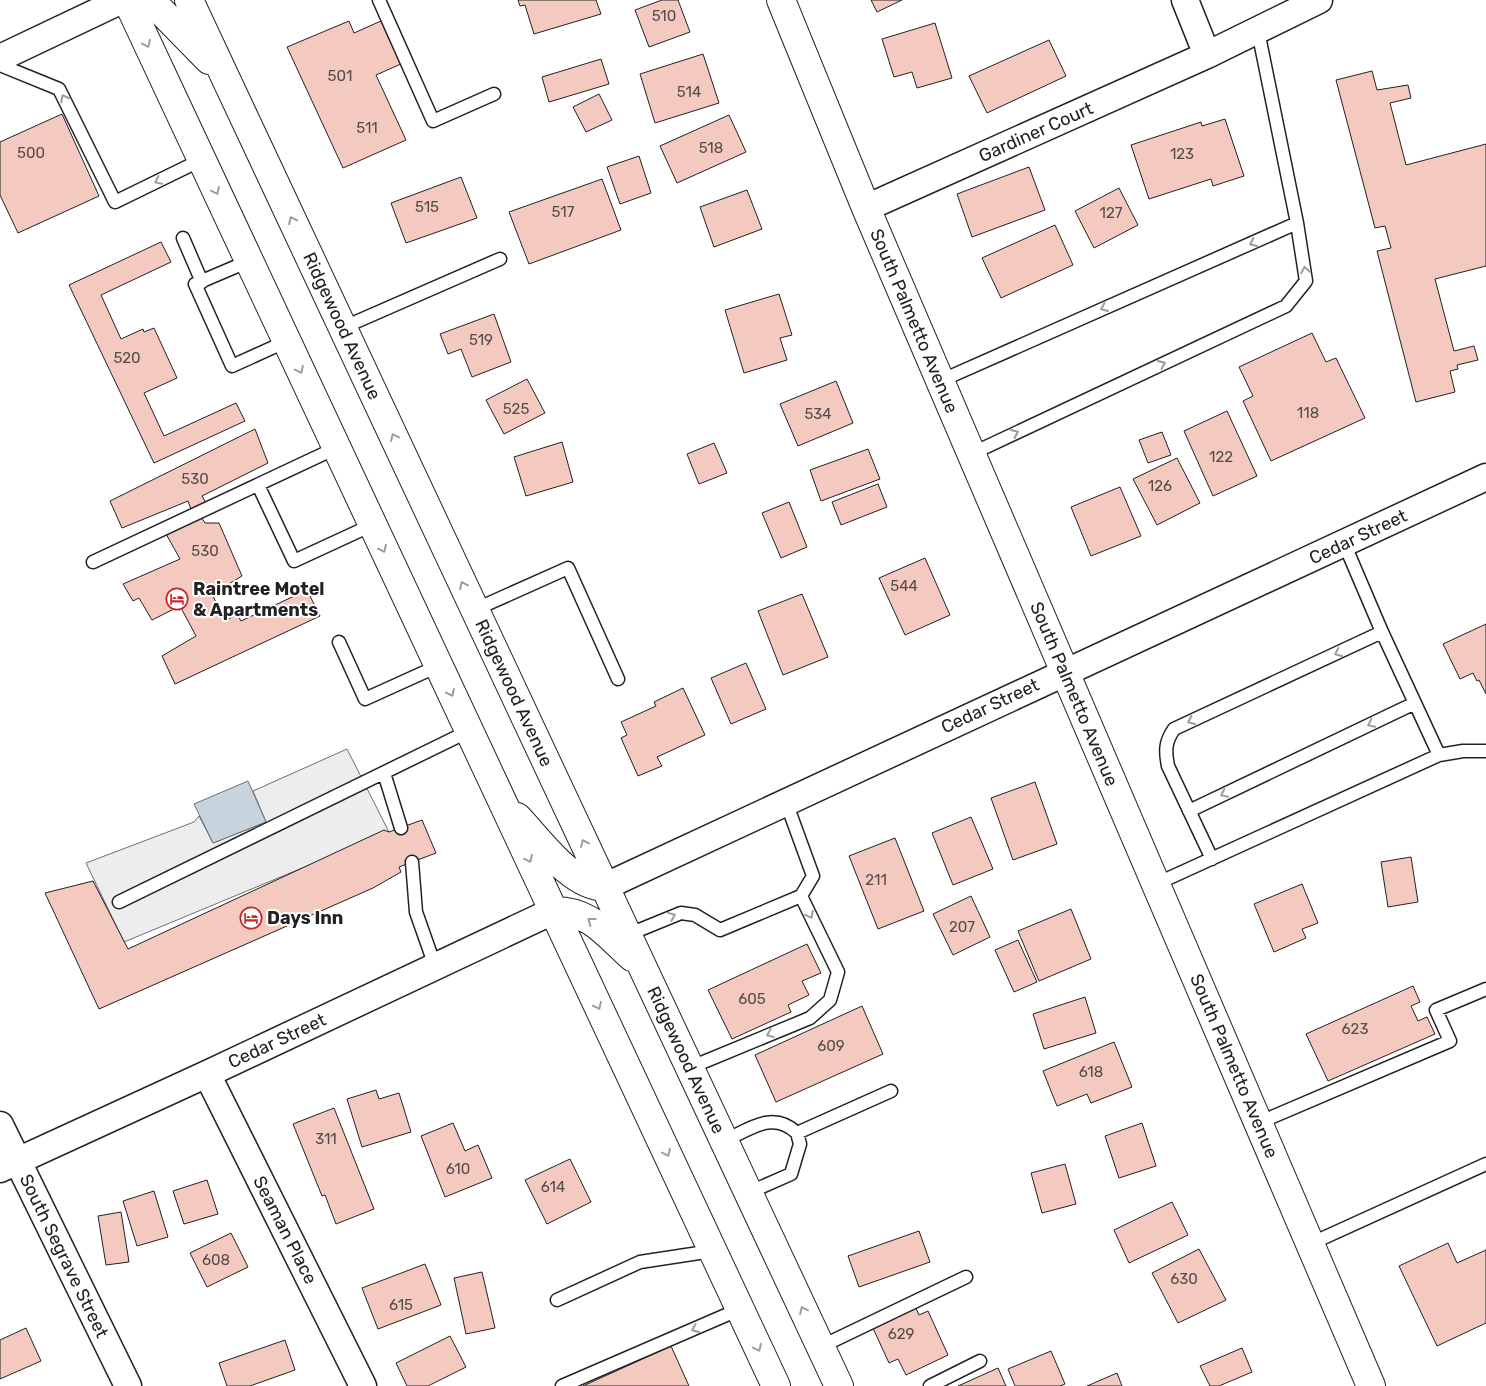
<svg xmlns="http://www.w3.org/2000/svg" width="1486" height="1386" font-family="Rubik,sans-serif">
	<rect width="100%" height="100%" fill="#fff"/>
	<path fill="#ededed" stroke="#6f6f6f" d="M347 749 389 832 124 942 86 863 194 822 199 816 213 843 266 822 253 791Z"/>
	<path fill="#c7d3dd" stroke="#6f6f6f" d="M248 781 266 822 213 843 194 804Z"/>
	<path fill="#f3c9c0" stroke="#222" d="M518 0H596L601 14 534 34 525 5 520 6Z
		M662 0H678L690 32 649 47 635 10Z
		M871 0H902L877 12Z
		M349 21 354 33 381 21 401 64 376 75 406 140 343 168 287 47Z
		M935 23 952 78 917 88 912 72 894 77 882 39Z
		M1049 40 1066 76 987 113 969 76Z
		M703 54 719 103 655 123 640 74Z
		M601 59 609 84 549 102 542 77Z
		M1372 71 1377 90 1408 85 1411 98 1390 103 1406 165 1486 144V266L1435 279 1454 351 1474 346 1478 360 1457 365 1458 369 1450 371 1455 392 1416 402 1377 251 1391 248 1385 226 1375 228 1336 80Z
		M599 94 612 120 586 132 573 107Z
		M62 114 99 196 18 233 0 195V142Z
		M729 115 746 152 677 183 660 146Z
		M1225 119 1244 176 1213 186 1211 179 1149 199 1131 145 1201 122 1202 126Z
		M639 156 651 193 620 204 607 167Z
		M1029 167 1045 210 972 237 957 194Z
		M461 177 477 218 406 243 391 203Z
		M602 179 621 230 529 264 509 212Z
		M1119 188 1138 225 1094 248 1075 211Z
		M747 190 762 229 714 247 700 207Z
		M1055 225 1073 265 1001 298 982 258Z
		M161 242 171 262 101 295 121 339 143 329 144 332 154 328 177 378 144 393 164 436 236 403 245 421 154 463 69 285Z
		M779 294 792 335 780 338 787 360 744 373 725 310Z
		M494 314 511 362 472 377 461 349 448 354 440 334Z
		M1312 333 1326 362 1336 358 1365 418 1271 461 1243 401 1253 396 1239 367Z
		M527 379 545 413 504 434 486 400Z
		M836 381 853 423 798 446 780 404Z
		M1227 411 1257 476 1213 496 1184 431Z
		M255 429 268 463 202 496 206 503 192 512 188 501 122 528 110 501Z
		M1162 432 1171 455 1148 463 1139 440Z
		M562 442 573 482 526 496 514 457Z
		M714 443 727 473 699 484 687 454Z
		M868 449 880 479 821 501 810 470Z
		M1177 458 1200 503 1157 525 1133 479Z
		M878 484 887 507 841 525 832 502Z
		M1120 487 1141 536 1091 556 1071 507Z
		M789 502 807 547 781 558 762 513Z
		M200 515 205 523H219L242 576 212 594 225 621 237 614 241 621 307 590 320 616 175 684 162 656 196 636 180 606 152 620 139 598 133 601 123 584 180 559 165 532Z
		M925 558 950 615 905 635 879 578Z
		M802 594 828 657 783 675 758 611Z
		M1486 624V694L1479 680 1477 681 1473 673 1460 679 1443 644Z
		M746 663 766 709 731 724 711 678Z
		M683 688 705 735 657 757 662 766 638 776 621 738 627 735 621 722 656 706 654 702Z
		M1035 782 1057 844 1013 860 991 798Z
		M971 817 993 869 953 885 932 833Z
		M422 820 436 853 399 867 401 872 373 888 99 1009 45 893 93 881 128 949 384 830 389 832Z
		M895 838 924 911 878 929 849 856Z
		M1411 857 1418 902 1388 907 1381 862Z
		M1302 884 1318 923 1302 929 1306 938 1274 952 1254 904Z
		M971 896 990 937 953 955 933 914Z
		M1071 909 1091 959 1039 981 1018 931Z
		M1018 940 1037 982 1014 992 995 950Z
		M807 944 821 973 802 981 809 995 788 1005 791 1012 732 1039 708 990Z
		M1413 986 1420 1002 1411 1006 1418 1021 1427 1017 1435 1034 1328 1081 1306 1034Z
		M1085 997 1096 1033 1044 1049 1033 1014Z
		M862 1006 883 1054 776 1102 755 1055Z
		M1114 1042 1132 1087 1091 1103 1087 1094 1057 1106 1043 1071Z
		M376 1090 379 1099 399 1093 411 1132 362 1147 347 1099Z
		M334 1108 374 1209 336 1224 325 1195 322 1196 293 1124Z
		M453 1123 465 1151 478 1145 492 1178 445 1197 421 1136Z
		M1142 1123 1156 1166 1119 1178 1105 1136Z
		M570 1159 591 1202 547 1224 525 1180Z
		M1065 1164 1076 1204 1042 1213 1031 1173Z
		M207 1180 218 1214 184 1224 173 1191Z
		M154 1191 168 1237 137 1246 123 1201Z
		M1172 1202 1188 1235 1129 1263 1114 1230Z
		M121 1212 129 1262 106 1265 98 1216Z
		M919 1231 930 1262 859 1287 848 1256Z
		M231 1233 248 1267 207 1287 190 1253Z
		M1448 1243 1457 1263 1486 1250V1323L1437 1346 1399 1266Z
		M1199 1249 1226 1300 1178 1323 1152 1273Z
		M425 1264 441 1305 378 1329 362 1288Z
		M482 1272 495 1328 466 1334 454 1278Z
		M915 1306 919 1315 928 1311 948 1355 906 1375 898 1359 889 1363 872 1326Z
		M26 1328 41 1361 0 1379V1340Z
		M450 1336 466 1367 428 1386H407L396 1363Z
		M285 1340 295 1370 250 1386H227L219 1363Z
		M671 1346 689 1386H583Z
		M1242 1348 1252 1372 1219 1386H1210L1200 1366Z
		M1051 1351 1065 1384 1060 1386H1015L1008 1369Z
		M998 1368 1006 1386H958Z
		M1117 1373 1122 1386H1087Z"/>
	<g fill="none" stroke-linecap="round" stroke-linejoin="round">
		<g stroke="#222" stroke-width="15">
			<path id="lane" d="M379 0 433 121 494 94
				M0 65 59 89 115 202 201 160
				M183 238 202 282
				M249 261 195 284 232 366 287 341
				M342 328 500 259
				M940 381 1297 223
				M971 454 1286 306 1306 281 1297 223 1258 31
				M258 485 294 561 372 525
				M1344 543 1382 632 1439 755
				M93 562 336 448
				M474 610 568 568 618 679
				M339 642 365 699 438 666
				M384 773 401 828
				M786 802 813 876 801 896
				M1189 811 1415 703
				M1212 859 1168 766C1165 751 1165 742 1174 729L1382 632
				M412 862 416 912 435 966
				M1156 884 1439 755 1463 751H1486
				M119 902 469 731
				M627 935 681 913 695 915 720 930 801 896 838 972 830 1000 810 1018 689 1068
				M1258 1123 1450 1041 1436 1010 1486 989
				M724 1141C750 1129 773 1110 797 1133
				M748 1193 791 1174 800 1144 797 1133 891 1091
				M1310 1244 1486 1164
				M557 1300 640 1262 712 1251
				M820 1347 966 1277
				M562 1386 740 1309
				M930 1386 980 1361"/>
		</g>
		<g stroke="#222" stroke-width="29">
			<path id="street" d="M1185 0 1207 55
				M0 58 122 0
				M866 208 1207 55 1319 0
				M604 887 1486 477
				M207 1074 363 1386
				M0 1125 128 1386
				M0 1169 207 1074 553 911"/>
		</g>
		<g stroke="#222" stroke-width="30">
			<path id="secondary" d="M781 0 866 208 1371 1386"/>
		</g>
		<g stroke="#222" stroke-width="30">
			<path id="primary" d="M127 0 776 1386
				M133 0 161 11 209 60
				M189 0 839 1386
				M517 817C540 841 570 885 604 887
				M553 911C590 910 606 934 632 957"/>
		</g>
		<use href="#lane" stroke="#fff" stroke-width="12"/>
		<use href="#street" stroke="#fff" stroke-width="26"/>
		<use href="#secondary" stroke="#fff" stroke-width="28"/>
		<use href="#primary" stroke="#fff" stroke-width="28"/>
	</g>
	<defs><path id="oneway-chevron" d="M-2-3.5L2.5 0L-2 3.5" fill="none" stroke-width="1.6" stroke-linecap="round" stroke-linejoin="round" transform="scale(1.25)"/></defs>
	<g stroke="#9c9c9c">
		<use href="#oneway-chevron" transform="translate(147 44) rotate(65)"/>
		<use href="#oneway-chevron" transform="translate(64 98) rotate(-117)"/>
		<use href="#oneway-chevron" transform="translate(158 181) rotate(154)"/>
		<use href="#oneway-chevron" transform="translate(216 191) rotate(65)"/>
		<use href="#oneway-chevron" transform="translate(292 220) rotate(-115)"/>
		<use href="#oneway-chevron" transform="translate(1253 243) rotate(156)"/>
		<use href="#oneway-chevron" transform="translate(1305 270) rotate(-99)"/>
		<use href="#oneway-chevron" transform="translate(1104 308) rotate(156)"/>
		<use href="#oneway-chevron" transform="translate(1162 364) rotate(-25)"/>
		<use href="#oneway-chevron" transform="translate(300 370) rotate(65)"/>
		<use href="#oneway-chevron" transform="translate(1015 433) rotate(-25)"/>
		<use href="#oneway-chevron" transform="translate(394 437) rotate(-115)"/>
		<use href="#oneway-chevron" transform="translate(383 549) rotate(65)"/>
		<use href="#oneway-chevron" transform="translate(463 585) rotate(-115)"/>
		<use href="#oneway-chevron" transform="translate(1338 653) rotate(155)"/>
		<use href="#oneway-chevron" transform="translate(451 693) rotate(65)"/>
		<use href="#oneway-chevron" transform="translate(1191 721) rotate(155)"/>
		<use href="#oneway-chevron" transform="translate(1371 724) rotate(154)"/>
		<use href="#oneway-chevron" transform="translate(1224 794) rotate(154)"/>
		<use href="#oneway-chevron" transform="translate(584 843) rotate(-115)"/>
		<use href="#oneway-chevron" transform="translate(529 859) rotate(65)"/>
		<use href="#oneway-chevron" transform="translate(810 915) rotate(64)"/>
		<use href="#oneway-chevron" transform="translate(672 916) rotate(-22)"/>
		<use href="#oneway-chevron" transform="translate(591 921) rotate(-143)"/>
		<use href="#oneway-chevron" transform="translate(598 1006) rotate(65)"/>
		<use href="#oneway-chevron" transform="translate(770 1034) rotate(158)"/>
		<use href="#oneway-chevron" transform="translate(667 1153) rotate(65)"/>
		<use href="#oneway-chevron" transform="translate(803 1310) rotate(-115)"/>
		<use href="#oneway-chevron" transform="translate(695 1329) rotate(157)"/>
		<use href="#oneway-chevron" transform="translate(758 1348) rotate(65)"/>
	</g>
	<defs>
		<g id="hotel-ring" transform="scale(1.125)"><circle r="9.5" fill="#fff" stroke="#c62828" stroke-width="1.5"/><path d="M-6-4.5h1.5V1H6V5H4.5V3h-9V5H-6ZM-4 0a1.8 1.8 0 1 1 3.6 0ZM.5 0V-2.5h3Q6-2.5 6 0Z" fill="#c62828"/></g>
	</defs>
	<g fill-rule="evenodd">
		<use href="#hotel-ring" x="177" y="599"/>
		<use href="#hotel-ring" x="251" y="918"/>
	</g>
	<g text-anchor="middle" stroke-width="4" stroke-linejoin="round" paint-order="stroke">
		<g font-size="15" fill="#564c4a">
			<text x="664" y="21">510</text>
			<text x="340" y="81">501</text>
			<text x="689" y="97">514</text>
			<text x="367" y="133">511</text>
			<text x="711" y="153">518</text>
			<text x="31" y="158">500</text>
			<text x="1182" y="159">123</text>
			<text x="427" y="212">515</text>
			<text x="563" y="217">517</text>
			<text x="1111" y="218">127</text>
			<text x="481" y="345">519</text>
			<text x="127" y="363">520</text>
			<text x="516" y="414">525</text>
			<text x="1308" y="418">118</text>
			<text x="818" y="419">534</text>
			<text x="1221" y="462">122</text>
			<text x="195" y="484">530</text>
			<text x="1160" y="491">126</text>
			<text x="205" y="556">530</text>
			<text x="904" y="591">544</text>
			<text x="876" y="885">211</text>
			<text x="962" y="932">207</text>
			<text x="752" y="1004">605</text>
			<text x="1355" y="1034">623</text>
			<text x="831" y="1051">609</text>
			<text x="1091" y="1077">618</text>
			<text x="326" y="1144">311</text>
			<text x="458" y="1174">610</text>
			<text x="553" y="1192">614</text>
			<text x="216" y="1265">608</text>
			<text x="1184" y="1284">630</text>
			<text x="401" y="1310">615</text>
			<text x="901" y="1339">629</text>
		</g>
		<g font-size="18" fill="#222" stroke="#fff">
			<text transform="translate(1036 132) rotate(-24)" y="6">Gardiner Court</text>
			<text transform="translate(914 321) rotate(67)" y="6">South Palmetto Avenue</text>
			<text transform="translate(342 326) rotate(65)" y="6">Ridgewood Avenue</text>
			<text transform="translate(1358 537) rotate(-25)" y="6">Cedar Street</text>
			<text transform="translate(514 693) rotate(65)" y="6">Ridgewood Avenue</text>
			<text transform="translate(1074 694) rotate(67)" y="6">South Palmetto Avenue</text>
			<text transform="translate(990 706) rotate(-25)" y="6">Cedar Street</text>
			<text transform="translate(277 1041) rotate(-25)" y="6">Cedar Street</text>
			<text transform="translate(686 1060) rotate(65)" y="6">Ridgewood Avenue</text>
			<text transform="translate(1234 1066) rotate(67)" y="6">South Palmetto Avenue</text>
			<text transform="translate(285 1230) rotate(63)" y="6">Seaman Place</text>
			<text transform="translate(64 1256) rotate(64)" y="6">South Segrave Street</text>
		</g>
		<g font-size="18" font-weight="bold" fill="#222" stroke="#fff" text-anchor="start">
			<text x="193" y="595">Raintree Motel<tspan x="193" dy="21">&amp; Apartments</tspan></text>
			<text x="267" y="924">Days Inn</text>
		</g>
	</g>
</svg>
